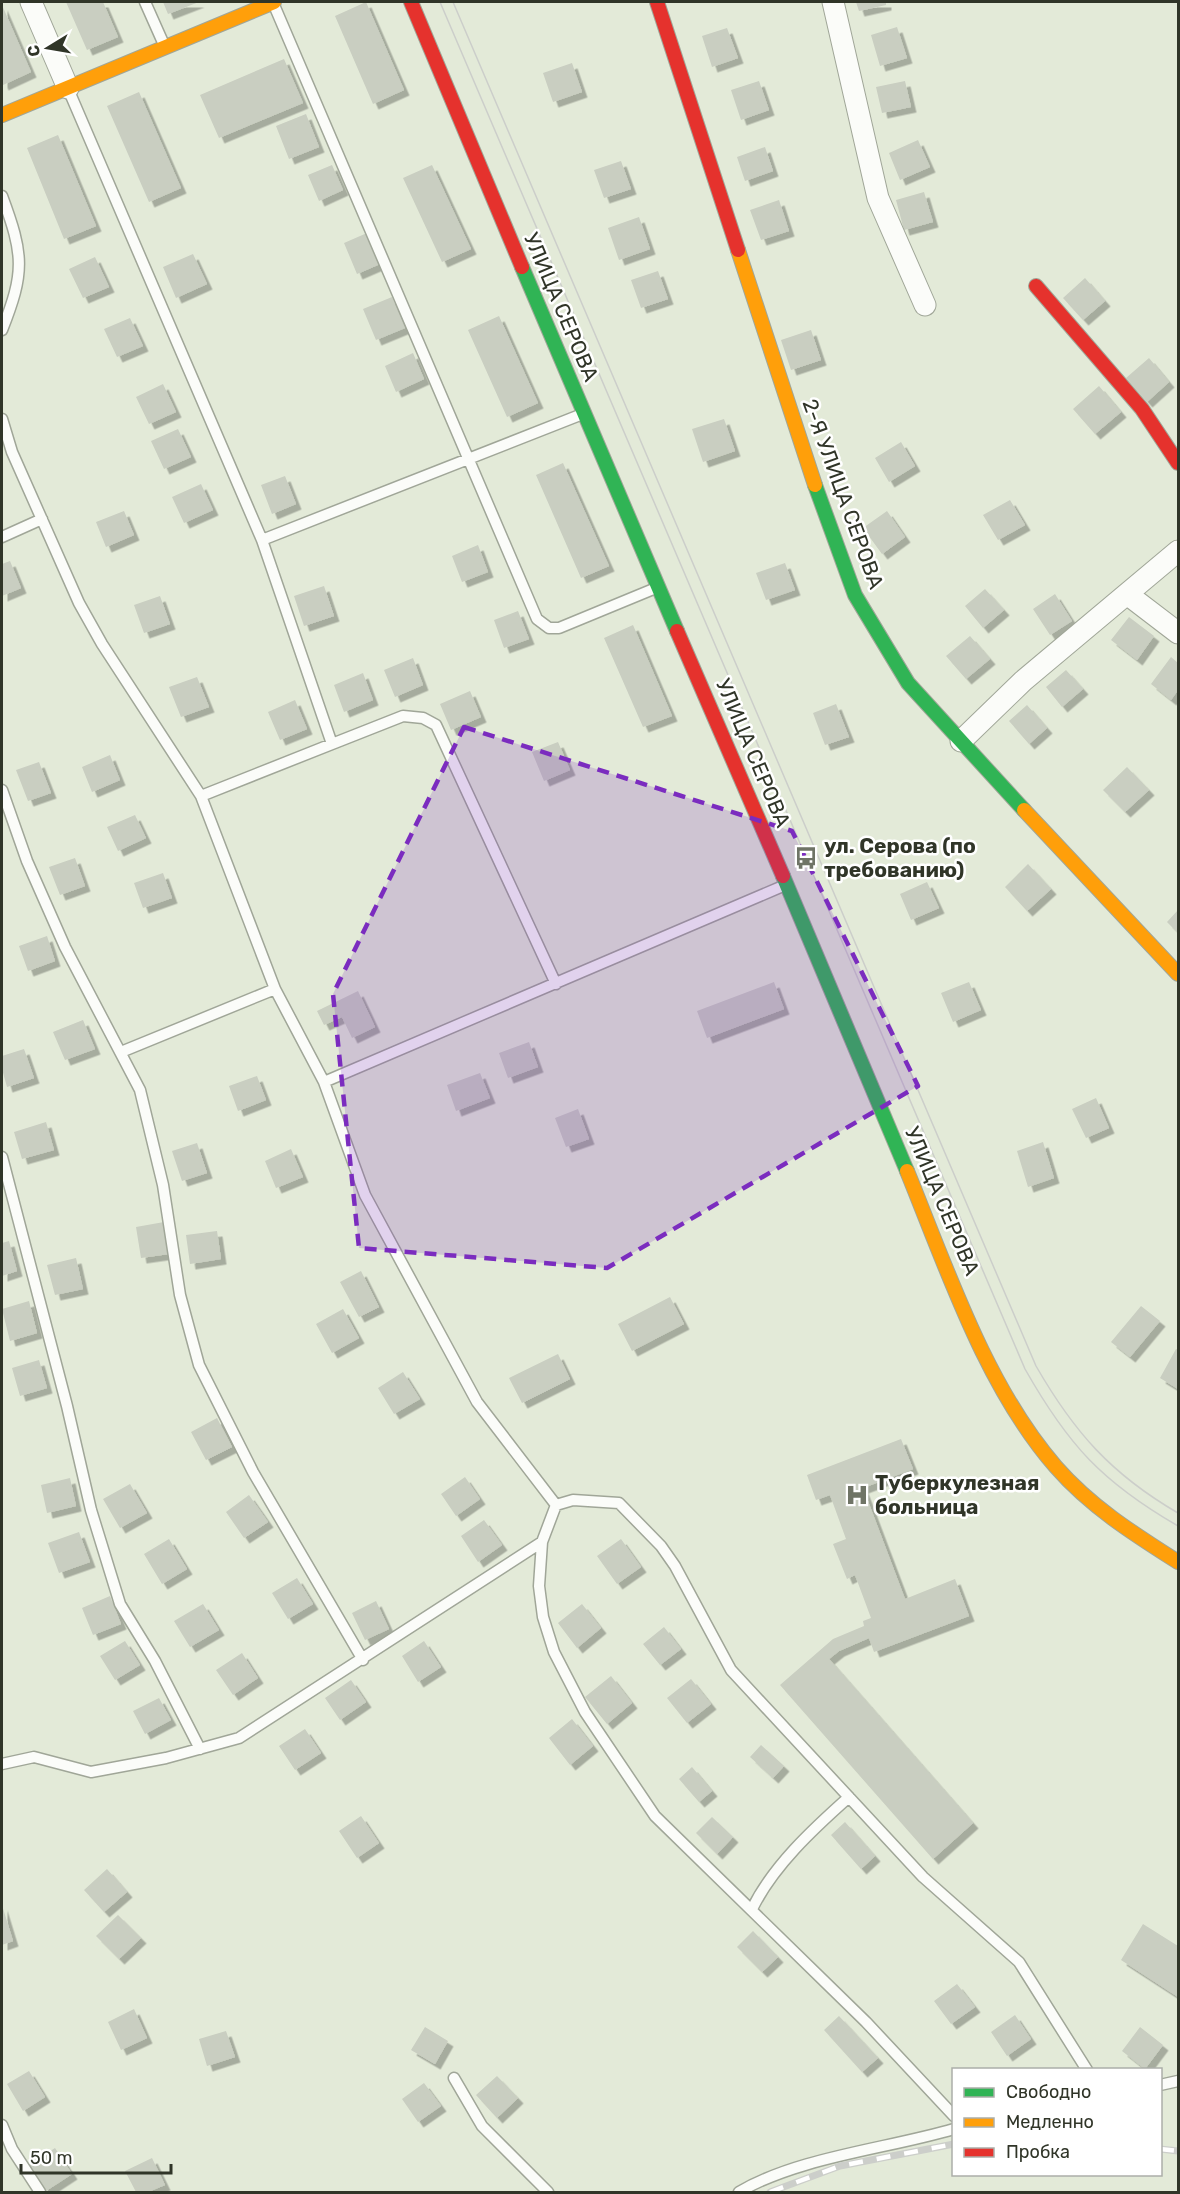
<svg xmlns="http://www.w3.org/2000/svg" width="1180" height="2194" font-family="Rubik,sans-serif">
	<defs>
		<filter id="shadow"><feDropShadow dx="5.5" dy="5.5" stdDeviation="0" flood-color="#0004"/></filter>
	</defs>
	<rect width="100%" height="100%" fill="#e3ead8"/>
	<path fill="#c9cec1" filter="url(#shadow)" d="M66 2H103L118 37 87 50Z
		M163 2H199L168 14Z
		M366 2 404 90 373 104 335 16Z
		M856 2H886V5L859 11Z
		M2 5 31 72 3 85 2 82Z
		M897 27 907 58 880 66 871 35Z
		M727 28 738 58 712 67 702 36Z
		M284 59 303 103 219 138 200 95Z
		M572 63 582 92 553 102 543 73Z
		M759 81 769 110 741 120 731 90Z
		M905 81 911 107 882 113 876 87Z
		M139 92 181 188 149 202 107 106Z
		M306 114 319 147 289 159 276 126Z
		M58 135 96 226 64 239 27 148Z
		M918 140 930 167 900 180 889 153Z
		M765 147 773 171 745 181 737 157Z
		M621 161 631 189 604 198 594 170Z
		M332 165 343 190 319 201 308 175Z
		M432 165 471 249 442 262 403 178Z
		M924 192 933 222 904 230 896 200Z
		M779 200 789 231 761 240 750 210Z
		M639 217 650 249 619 260 608 228Z
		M367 233 380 264 357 274 344 243Z
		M193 254 207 284 176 298 163 267Z
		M95 257 109 287 83 298 69 269Z
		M658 271 668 299 641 308 631 280Z
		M1085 278 1105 301 1083 320 1063 298Z
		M392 297 405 328 376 340 363 309Z
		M499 316 538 403 507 417 468 330Z
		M130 318 143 346 117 357 104 329Z
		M811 330 821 360 791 370 781 340Z
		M413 353 424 379 396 392 385 366Z
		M1149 358 1169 382 1147 402 1126 378Z
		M163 384 176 412 149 424 136 397Z
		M1099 386 1121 412 1095 434 1073 409Z
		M724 419 735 451 703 462 692 429Z
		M178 429 191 457 164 469 151 441Z
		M901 442 915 466 889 482 875 458Z
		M563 463 609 566 581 578 536 475Z
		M285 476 296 504 272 514 261 485Z
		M201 484 213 510 184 523 172 497Z
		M1010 500 1025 525 998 540 983 515Z
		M124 511 134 535 106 547 96 522Z
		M887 511 905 537 882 554 863 528Z
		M478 545 488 572 462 582 452 556Z
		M10 561 21 588 2 596V564Z
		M785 563 795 590 766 600 756 573Z
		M324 586 334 616 304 626 294 596Z
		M985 589 1004 610 983 628 965 606Z
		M1055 594 1072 621 1050 635 1033 609Z
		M160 596 170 624 144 633 134 605Z
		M518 611 529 639 504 648 494 620Z
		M1129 617 1154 636 1137 660 1111 640Z
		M633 625 672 716 643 727 604 638Z
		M970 636 990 659 966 679 946 656Z
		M1171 657 1178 663V690L1171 700 1151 684Z
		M413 658 423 685 395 697 384 670Z
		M1066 670 1083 689 1062 707 1046 687Z
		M363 673 373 700 344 712 334 685Z
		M197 677 209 707 181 717 169 687Z
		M470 691 481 717 451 730 440 704Z
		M295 700 307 729 280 740 268 712Z
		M836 704 849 737 825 745 813 713Z
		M1027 705 1047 728 1029 744 1009 721Z
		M558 742 570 770 544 781 532 752Z
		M110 755 120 780 92 792 82 767Z
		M39 762 51 793 28 801 16 770Z
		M1127 767 1149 790 1125 812 1103 790Z
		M135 815 146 838 118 851 107 827Z
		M75 858 85 886 60 895 49 867Z
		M1028 864 1051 889 1027 911 1005 887Z
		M163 873 172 898 143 908 134 883Z
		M927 882 939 908 911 920 900 894Z
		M1178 910V933L1167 922Z
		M47 936 55 961 28 971 19 946Z
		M774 982 784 1009 707 1038 697 1011Z
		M969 982 981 1010 953 1022 941 993Z
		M358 991 375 1027 352 1038 342 1017 324 1025 317 1011Z
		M83 1020 95 1049 65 1060 53 1032Z
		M529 1042 538 1067 508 1078 499 1053Z
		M24 1049 34 1078 7 1087 2 1069V1056Z
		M480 1073 490 1098 456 1111 447 1085Z
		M257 1076 266 1100 238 1111 229 1086Z
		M1096 1098 1109 1128 1086 1138 1072 1109Z
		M578 1109 589 1139 566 1147 555 1118Z
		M46 1122 54 1150 22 1159 14 1132Z
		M1043 1142 1054 1178 1028 1187 1017 1151Z
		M197 1143 207 1173 182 1181 172 1151Z
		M291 1149 303 1177 276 1188 265 1161Z
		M164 1222 169 1254 141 1258 136 1227Z
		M217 1231 221 1259 190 1264 186 1235Z
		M9 1241 17 1271 2 1276V1243Z
		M76 1258 83 1289 55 1295 47 1265Z
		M361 1271 379 1307 359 1317 340 1282Z
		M670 1297 684 1324 632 1351 618 1324Z
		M29 1301 37 1333 10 1341 2 1309Z
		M1141 1306 1160 1321 1130 1357 1111 1342Z
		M343 1309 359 1338 332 1353 316 1324Z
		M1176 1349 1178 1350V1389L1160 1378Z
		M558 1354 570 1379 522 1403 509 1378Z
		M39 1360 47 1388 20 1396 12 1368Z
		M403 1372 420 1399 394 1414 378 1388Z
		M217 1418 232 1447 206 1460 191 1432Z
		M901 1439 913 1469 863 1488 905 1599 955 1579 969 1616 874 1652 869 1638 839 1651 829 1659 973 1823 933 1859 780 1685 833 1639 864 1626 863 1621 871 1618 855 1575 847 1579 833 1544 846 1539 830 1495 816 1500 807 1475Z
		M465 1477 480 1499 456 1516 441 1494Z
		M70 1478 76 1506 47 1513 41 1485Z
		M130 1484 147 1513 120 1528 103 1499Z
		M249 1495 268 1522 244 1538 226 1512Z
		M484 1520 502 1545 478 1562 461 1536Z
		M79 1532 90 1562 59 1573 48 1543Z
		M169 1539 187 1569 162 1584 144 1554Z
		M621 1539 641 1567 617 1584 597 1556Z
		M297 1578 313 1604 288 1619 272 1593Z
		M110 1596 121 1624 93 1635 82 1608Z
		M376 1601 389 1629 365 1640 352 1613Z
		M203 1604 219 1630 190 1647 174 1621Z
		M582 1604 601 1628 577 1648 558 1623Z
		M664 1627 681 1649 660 1665 643 1644Z
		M125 1641 140 1665 115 1680 100 1656Z
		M424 1641 441 1667 418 1682 402 1656Z
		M242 1653 258 1678 233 1695 216 1670Z
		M611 1676 632 1703 607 1724 585 1697Z
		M691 1679 711 1704 687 1723 667 1698Z
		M351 1680 366 1702 340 1720 325 1698Z
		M159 1698 171 1720 145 1734 133 1711Z
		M572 1719 593 1746 570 1765 549 1738Z
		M305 1729 321 1753 295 1770 279 1746Z
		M761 1745 784 1766 773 1778 750 1757Z
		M692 1767 712 1791 699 1802 679 1779Z
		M361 1816 379 1843 357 1858 339 1831Z
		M712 1817 733 1837 717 1854 696 1833Z
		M845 1822 875 1856 861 1869 831 1835Z
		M107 1869 127 1892 104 1912 84 1890Z
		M2 1905 13 1941 2 1945Z
		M118 1915 141 1938 119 1959 96 1936Z
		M1143 1924 1178 1946V1997L1121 1960Z
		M753 1931 778 1957 762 1972 737 1947Z
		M957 1984 975 2007 951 2024 934 2001Z
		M134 2009 147 2038 121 2050 108 2022Z
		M1015 2015 1031 2039 1007 2056 991 2032Z
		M839 2016 878 2058 862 2072 824 2030Z
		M425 2027 448 2041 435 2064 411 2050Z
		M1140 2027 1163 2045 1145 2069 1122 2051Z
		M226 2031 235 2057 207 2066 199 2039Z
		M29 2071 45 2097 23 2111 7 2084Z
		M497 2076 518 2098 497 2118 476 2095Z
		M424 2083 441 2106 418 2122 402 2099Z
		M55 2148 72 2174 46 2191 29 2165Z
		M152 2158 165 2185 148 2192H136L125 2171Z"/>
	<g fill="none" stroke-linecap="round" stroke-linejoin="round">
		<g stroke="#a0a698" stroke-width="13">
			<path id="lane" d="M145 2 165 47
				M274 5 537 619 549 628H559L656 588
				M69 91 262 540 332 744 201 796 275 989 324 1082 783 886
				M2 196C24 255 25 272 2 330
				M2 419 12 452 79 603 102 644 201 796
				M2 537 42 519
				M262 540 580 415
				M332 744 403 716 423 718 436 725 556 984
				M2 790 27 861 65 947 140 1090 163 1185 180 1295 199 1365 253 1472 363 1660
				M121 1052 275 989
				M324 1082 365 1195 477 1402 556 1505 573 1500 619 1503 661 1546 675 1566 731 1670 923 1877 1019 1962 1087 2070
				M2 1157 67 1406 91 1510 120 1604 155 1661 200 1749
				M556 1505 542 1542 539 1586 543 1617 554 1652 585 1712 655 1816 866 2022 954 2116
				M2 1764 34 1757 91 1772 166 1758 239 1738 542 1542
				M752 1909C773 1866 813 1829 849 1797
				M454 2078 482 2126 548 2192
				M1160 2085 1178 2081
				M2 2125 12 2149 40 2192
				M739 2192C799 2157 886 2149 954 2129"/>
		</g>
		<g stroke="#a0a698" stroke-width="23">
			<path id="street" d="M31 2 68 88
				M833 2 878 198 925 305
				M1127 594 1178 633
				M961 741 1023 681 1178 551"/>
		</g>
		<g stroke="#a0a698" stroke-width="16">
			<path id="fast" d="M522 267 677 631
				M815 485 855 595 908 683 1024 810
				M783 876 907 1171"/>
		</g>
		<g stroke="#a0a698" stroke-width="16">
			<path id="slow" d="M2 115 274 2
				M738 250 815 485
				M1024 810 1178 974
				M907 1171C947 1269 986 1387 1056 1467 1091 1507 1134 1534 1178 1562"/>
		</g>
		<g stroke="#a0a698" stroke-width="16">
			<path id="jam" d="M411 2 522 267
				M657 2 738 250
				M1036 286 1142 409 1178 463
				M677 631 783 876"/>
		</g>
		<use href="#lane" stroke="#fbfcf9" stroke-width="10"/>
		<use href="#street" stroke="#fbfcf9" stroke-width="21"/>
		<use href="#fast" stroke="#30b455" stroke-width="14"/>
		<use href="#slow" stroke="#ff9f0a" stroke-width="14"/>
		<use href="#jam" stroke="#e5322d" stroke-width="14"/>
		<path stroke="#ccceca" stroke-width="1.5" d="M440 2 1025 1369C1068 1445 1102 1482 1178 1526
			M453 2 1036 1366C1074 1432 1111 1474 1178 1513"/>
		<g stroke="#ccceca" stroke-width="7">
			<path id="rail" d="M1160 2149 1178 2151
				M770 2192 840 2166 954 2144"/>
		</g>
		<use href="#rail" stroke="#fff" stroke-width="4.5" stroke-dasharray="14" stroke-linecap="butt"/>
	</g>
	<path fill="#7b2cbf" fill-opacity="0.2" stroke="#7b2cbf" stroke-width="4.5" stroke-dasharray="12 8" stroke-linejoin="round" d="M464 727 792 831 918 1086 607 1268 359 1248 333 994Z"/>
	<defs>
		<g id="bus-bare" transform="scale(1.8)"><path d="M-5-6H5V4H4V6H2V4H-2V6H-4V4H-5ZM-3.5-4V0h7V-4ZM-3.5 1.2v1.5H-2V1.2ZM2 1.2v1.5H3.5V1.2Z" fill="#6f7466" stroke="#fff" stroke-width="2.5" paint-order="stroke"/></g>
		<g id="hospital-bare" transform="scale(1.8)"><path d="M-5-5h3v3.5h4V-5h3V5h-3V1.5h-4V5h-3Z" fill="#6f7466" stroke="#fff" stroke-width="2.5" paint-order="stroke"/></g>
	</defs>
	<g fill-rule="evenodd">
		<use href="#bus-bare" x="806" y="858"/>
		<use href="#hospital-bare" x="857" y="1495"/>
	</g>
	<g text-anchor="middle" stroke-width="5" stroke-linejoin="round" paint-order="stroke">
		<g font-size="21" fill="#303528" stroke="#fff">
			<text transform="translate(561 307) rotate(67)" y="7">УЛИЦА СЕРОВА</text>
			<text transform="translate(843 494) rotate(70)" y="7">2-Я УЛИЦА СЕРОВА</text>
			<text transform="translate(753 753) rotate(67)" y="7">УЛИЦА СЕРОВА</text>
			<text transform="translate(942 1201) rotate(67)" y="7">УЛИЦА СЕРОВА</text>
		</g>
		<g font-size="21" font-weight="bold" fill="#303528" stroke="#fff" text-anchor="start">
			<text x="824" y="853">ул. Серова (по<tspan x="824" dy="24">требованию)</tspan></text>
			<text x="875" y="1490">Туберкулезная<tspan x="875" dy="24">больница</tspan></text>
		</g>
	</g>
	<rect width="1180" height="2194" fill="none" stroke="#303528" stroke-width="6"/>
	<rect x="952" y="2068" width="210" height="108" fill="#ffffff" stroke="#acaea9" stroke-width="1.5"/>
	<rect x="964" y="2088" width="30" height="9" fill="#30b455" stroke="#acaea9" stroke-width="1.5"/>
	<text x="1006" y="2098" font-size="18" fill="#303528">Свободно</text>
	<rect x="964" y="2118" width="30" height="9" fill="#ff9f0a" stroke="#acaea9" stroke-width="1.5"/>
	<text x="1006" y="2128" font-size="18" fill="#303528">Медленно</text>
	<rect x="964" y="2148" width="30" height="9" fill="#e5322d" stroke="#acaea9" stroke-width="1.5"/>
	<text x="1006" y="2158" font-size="18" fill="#303528">Пробка</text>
	<g transform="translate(48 48) rotate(259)" stroke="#ffffff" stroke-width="4.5" paint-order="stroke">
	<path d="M0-4.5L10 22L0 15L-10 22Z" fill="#303528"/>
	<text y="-9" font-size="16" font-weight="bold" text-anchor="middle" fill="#303528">С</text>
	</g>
	<path d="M21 2164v9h150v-9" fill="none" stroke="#303528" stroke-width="3"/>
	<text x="30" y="2164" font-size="18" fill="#303528" stroke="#ffffff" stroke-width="4.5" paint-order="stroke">50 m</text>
</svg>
